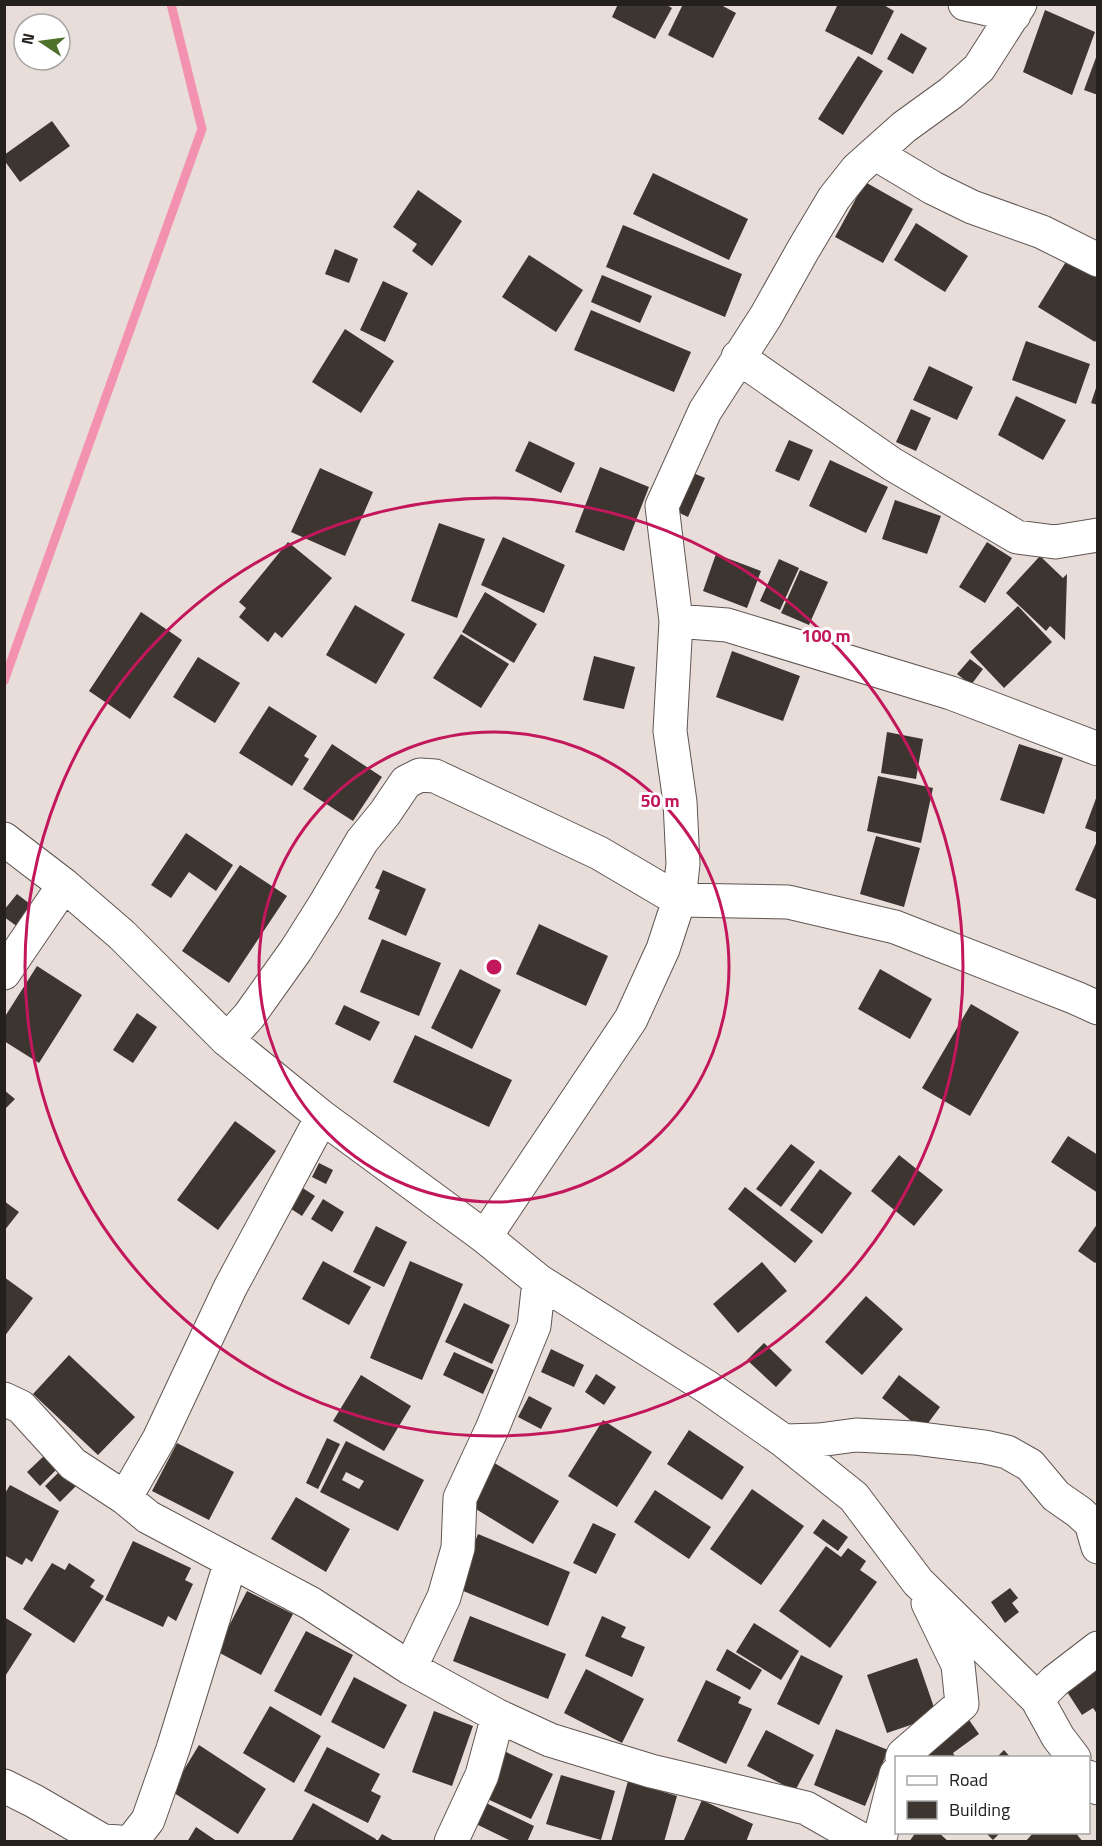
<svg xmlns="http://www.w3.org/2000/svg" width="1102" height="1846" font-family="'Titillium Web',sans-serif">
	<rect width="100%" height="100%" fill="#e9ddd9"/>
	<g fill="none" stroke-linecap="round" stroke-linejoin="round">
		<path stroke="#f392b0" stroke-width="9" d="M4 681 202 129 171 4"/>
	</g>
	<path fill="#3d3530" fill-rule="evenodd" d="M618 4H665L672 8 655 39 612 17Z
		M683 4H719L736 13 713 58 668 35Z
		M838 4H882L894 11 872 55 825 31Z
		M1045 10 1095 32 1072 95 1023 72Z
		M901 33 927 48 913 74 887 59Z
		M1098 52V95L1084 90Z
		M858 56 883 71 843 135 818 119Z
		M52 121 70 146 20 182 4 160V155Z
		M653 173 748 219 729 260 633 214Z
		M865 182 913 209 883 263 835 237Z
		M418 190 462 221 432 266 412 251 417 244 393 227Z
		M916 223 968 256 945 292 894 260Z
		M623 225 742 274 725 317 606 267Z
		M335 249 358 259 349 283 325 274Z
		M529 255 583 290 556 332 502 297Z
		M1067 260 1098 278V337L1095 342 1038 307Z
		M602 275 652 296 640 323 591 302Z
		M383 281 408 293 385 342 360 330Z
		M591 310 691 352 674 392 574 350Z
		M345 329 394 361 361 413 312 382Z
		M1026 341 1090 364 1076 404 1012 380Z
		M929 366 973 387 957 420 913 400Z
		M1098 382V405L1091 403Z
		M1016 396 1066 420 1043 460 998 435Z
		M911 409 931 418 916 451 896 442Z
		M789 440 813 450 799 481 775 471Z
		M529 441 575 463 561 493 515 471Z
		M830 460 888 487 866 533 809 506Z
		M600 467 649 487 624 551 575 532Z
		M320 468 373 492 345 556 291 532Z
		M686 470 705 478 688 517 669 508Z
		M895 500 941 516 927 554 882 539Z
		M439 523 485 539 457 618 411 601Z
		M503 537 565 565 544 613 481 585Z
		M288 542 332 578 282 638 275 632 268 642 239 617 246 608 239 602Z
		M987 542 1012 558 985 603 959 587Z
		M716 554 761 571 747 608 703 591Z
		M1040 556 1063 578 1067 574 1065 640 1050 626 1046 631 1006 593Z
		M779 559 799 568 780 610 760 601Z
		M800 570 828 582 809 625 781 613Z
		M485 592 537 624 514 663 462 632Z
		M355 605 405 634 376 684 326 655Z
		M1018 606 1052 642 1004 688 970 652Z
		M141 612 182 640 130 719 89 691Z
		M461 634 509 664 481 708 433 678Z
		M732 651 800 676 783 721 716 697Z
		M594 656 635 667 624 709 583 700Z
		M198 657 240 683 215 723 173 697Z
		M970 659 983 669 971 685 957 674Z
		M269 706 317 736 304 756 309 759 292 786 239 753Z
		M887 732 923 739 916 779 881 773Z
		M332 744 382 777 353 821 303 789Z
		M1019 744 1063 758 1044 814 1000 800Z
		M878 776 933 788 921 843 867 831Z
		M1098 793V833L1085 828Z
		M186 833 233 865 216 891 189 872 171 898 151 885Z
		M876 836 920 848 904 907 860 894Z
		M1098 839V900L1075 890Z
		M240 865 287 896 229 983 182 951Z
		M383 870 426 889 406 936 368 919 380 890 375 888Z
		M17 894 34 907 18 927 4 917V910Z
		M539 924 608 956 586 1006 516 974Z
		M382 939 441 963 419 1016 360 992Z
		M37 966 82 995 39 1063 4 1041V1018Z
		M460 969 501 990 472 1049 431 1028Z
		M880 969 932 999 910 1039 858 1009Z
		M971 1004 1019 1032 970 1116 922 1088Z
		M344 1005 380 1022 370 1041 335 1024Z
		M137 1013 157 1027 133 1063 113 1050Z
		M415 1035 512 1080 489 1127 393 1082Z
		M4 1090 15 1099 4 1110Z
		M235 1121 276 1151 218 1230 177 1200Z
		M1068 1136 1098 1155V1193L1051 1162Z
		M791 1144 815 1162 781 1207 756 1189Z
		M899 1155 943 1190 914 1226 871 1191Z
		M319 1163 333 1170 326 1184 312 1177Z
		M820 1169 852 1193 822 1234 790 1210Z
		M295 1183 315 1196 302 1216 282 1203Z
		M745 1187 813 1241 795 1263 728 1209Z
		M323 1199 344 1212 332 1232 311 1219Z
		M4 1201 19 1212 4 1231Z
		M1098 1223V1260L1095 1263 1078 1251Z
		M376 1226 407 1242 384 1287 353 1272Z
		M323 1261 371 1287 349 1325 302 1299Z
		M410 1261 463 1284 422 1380 370 1358Z
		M762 1262 787 1291 738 1333 713 1304Z
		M4 1277 33 1298 4 1337Z
		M866 1296 903 1329 862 1375 825 1342Z
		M464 1303 510 1325 492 1364 445 1342Z
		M764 1343 792 1370 776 1387 747 1360Z
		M551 1349 584 1365 574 1387 541 1372Z
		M454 1352 494 1370 483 1394 443 1375Z
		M69 1355 135 1417 98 1455 33 1394Z
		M596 1374 616 1387 604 1405 585 1392Z
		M361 1375 411 1406 384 1451 333 1421Z
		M899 1375 940 1407 923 1430 882 1398Z
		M529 1396 552 1408 541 1429 518 1417Z
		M603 1420 652 1452 617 1507 568 1476Z
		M689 1430 744 1467 722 1500 667 1464Z
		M327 1438 340 1444 318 1489 306 1483Z
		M346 1441 424 1480 398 1531 320 1492ZM346 1472 364 1481 359 1489 342 1480Z
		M177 1443 234 1472 209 1520 152 1491Z
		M45 1455 58 1468 40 1486 27 1472Z
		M491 1461 559 1501 533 1544 466 1503Z
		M61 1470 77 1485 60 1502 45 1486Z
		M10 1485 59 1511 32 1562 26 1558 22 1565 4 1555V1495Z
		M752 1489 804 1526 761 1585 710 1549Z
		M655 1490 711 1527 689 1559 634 1522Z
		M296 1497 350 1529 326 1572 271 1539Z
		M823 1519 848 1537 838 1551 813 1533Z
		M593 1523 616 1534 596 1574 573 1563Z
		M478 1534 570 1572 548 1626 456 1588Z
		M133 1541 191 1568 185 1580 193 1584 176 1621 168 1616 163 1627 105 1600Z
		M826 1546 841 1557 848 1548 866 1561 860 1570 877 1582 830 1648 779 1611Z
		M52 1563 65 1570 69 1563 95 1580 90 1587 104 1596 74 1643 23 1609Z
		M1010 1588 1018 1598 1012 1603 1019 1612 1005 1623 991 1602Z
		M247 1591 293 1614 261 1675 216 1651Z
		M470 1616 566 1654 548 1699 453 1661Z
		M602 1616 626 1627 621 1637 645 1647 632 1677 585 1656Z
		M4 1617 32 1634 4 1678Z
		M754 1623 799 1651 781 1680 736 1652Z
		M306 1631 353 1655 321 1716 274 1691Z
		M727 1649 762 1670 750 1690 716 1670Z
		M801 1655 843 1676 819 1725 777 1704Z
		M917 1658 937 1716 887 1733 867 1675Z
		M1098 1660V1715L1093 1708 1082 1715 1062 1684Z
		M586 1669 644 1699 622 1743 564 1713Z
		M354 1677 407 1705 384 1749 331 1722Z
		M706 1680 741 1697 738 1703 752 1709 726 1764 677 1741Z
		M270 1706 321 1736 294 1783 243 1753Z
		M434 1711 473 1726 452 1786 412 1772Z
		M967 1717 979 1734 953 1753 956 1758H912Z
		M836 1729 888 1750 865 1806 814 1785Z
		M766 1730 814 1755 795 1791 747 1766Z
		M199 1745 266 1789 238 1834 171 1791Z
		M327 1747 380 1774 371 1791 381 1796 368 1823 304 1791Z
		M1004 1750 1011 1758H996Z
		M504 1751 553 1774 531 1819 483 1797Z
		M561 1775 615 1791 601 1840 546 1824Z
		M628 1781 677 1796 664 1842H611Z
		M702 1800 753 1824 746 1842H683Z
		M484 1802 534 1826 527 1842H513L474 1823Z
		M313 1803 376 1839 375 1842H291Z
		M196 1827 218 1842H187Z
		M916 1832H938L949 1842H909Z
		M985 1832H1001L993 1840Z
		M1034 1832H1075L1083 1842H1025Z
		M382 1834 396 1842H377Z"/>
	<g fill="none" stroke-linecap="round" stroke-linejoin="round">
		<g stroke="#605652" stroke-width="35">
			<path id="minor" d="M965 4 1014 15
				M876 154 933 188 972 207 1042 232 1098 260
				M738 357 892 464 1017 537 1055 542 1098 535
				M676 621 727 625 951 693 1098 749
				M4 839 64 885 122 935 227 1040 322 1117 485 1237 539 1281 707 1387 784 1441 854 1497 918 1582 1037 1699 1058 1737 1074 1758
				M4 973 64 885
				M227 1040 249 1016 296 950 325 904 362 841 385 813 406 782 420 775 435 776 599 853 679 900 788 902 895 927 1076 998 1098 1008
				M485 1237 631 1019 663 949 679 900 683 864 680 802 670 731 676 621 662 506 705 411 766 316 803 250 834 198 857 169 904 127 951 93 979 68 1020 4
				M4 1399 21 1407 73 1464 125 1498 148 1517 310 1603 410 1668 498 1716 550 1740 651 1771 806 1808 866 1842
				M784 1441 819 1440 856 1435 914 1438 985 1447 1007 1452 1030 1465 1056 1496 1079 1512 1091 1523 1098 1547
				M125 1498 159 1439 230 1288 322 1117
				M410 1668 444 1597 458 1548 460 1498 492 1429 534 1326 539 1281
				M1037 1699 1055 1681 1098 1648
				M902 1758 903 1755 962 1704 958 1665 928 1603
				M1088 1777 1098 1788
				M4 1786 34 1801 103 1841 120 1842
				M131 1842 148 1820 173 1749 231 1561
				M451 1842 482 1775 498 1716
				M879 1842 896 1774"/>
		</g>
		<use href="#minor" stroke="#fff" stroke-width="33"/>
	</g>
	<g fill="none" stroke="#c2185b" stroke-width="3">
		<circle cx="494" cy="967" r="235"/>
		<circle cx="494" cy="967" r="469"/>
	</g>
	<circle cx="494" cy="967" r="9" fill="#c2185b" stroke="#fff" stroke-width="3"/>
	<g font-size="18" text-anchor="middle" font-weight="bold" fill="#c2185b" stroke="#fff" stroke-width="6" stroke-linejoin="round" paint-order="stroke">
		<text x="826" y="642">100 m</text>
		<text x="660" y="807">50 m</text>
	</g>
	<rect width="1102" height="1846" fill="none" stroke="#24201e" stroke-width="12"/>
	<rect x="895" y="1756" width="195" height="78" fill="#ffffff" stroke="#a7a6a5" stroke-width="1.5"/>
	<rect x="907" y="1776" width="30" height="9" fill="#ffffff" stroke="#a7a6a5" stroke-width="1.5"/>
	<text x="949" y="1786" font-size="18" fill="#24201e">Road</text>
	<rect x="907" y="1801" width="30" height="18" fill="#3d3530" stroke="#a7a6a5" stroke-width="1.5"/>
	<text x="949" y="1816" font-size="18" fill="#24201e">Building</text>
	<g transform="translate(42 42) rotate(283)"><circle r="28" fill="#ffffff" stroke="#a7a6a5" stroke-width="1.5"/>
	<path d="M0-4.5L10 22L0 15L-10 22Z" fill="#4d712b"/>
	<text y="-9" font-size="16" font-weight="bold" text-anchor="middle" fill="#24201e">N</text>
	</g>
</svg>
